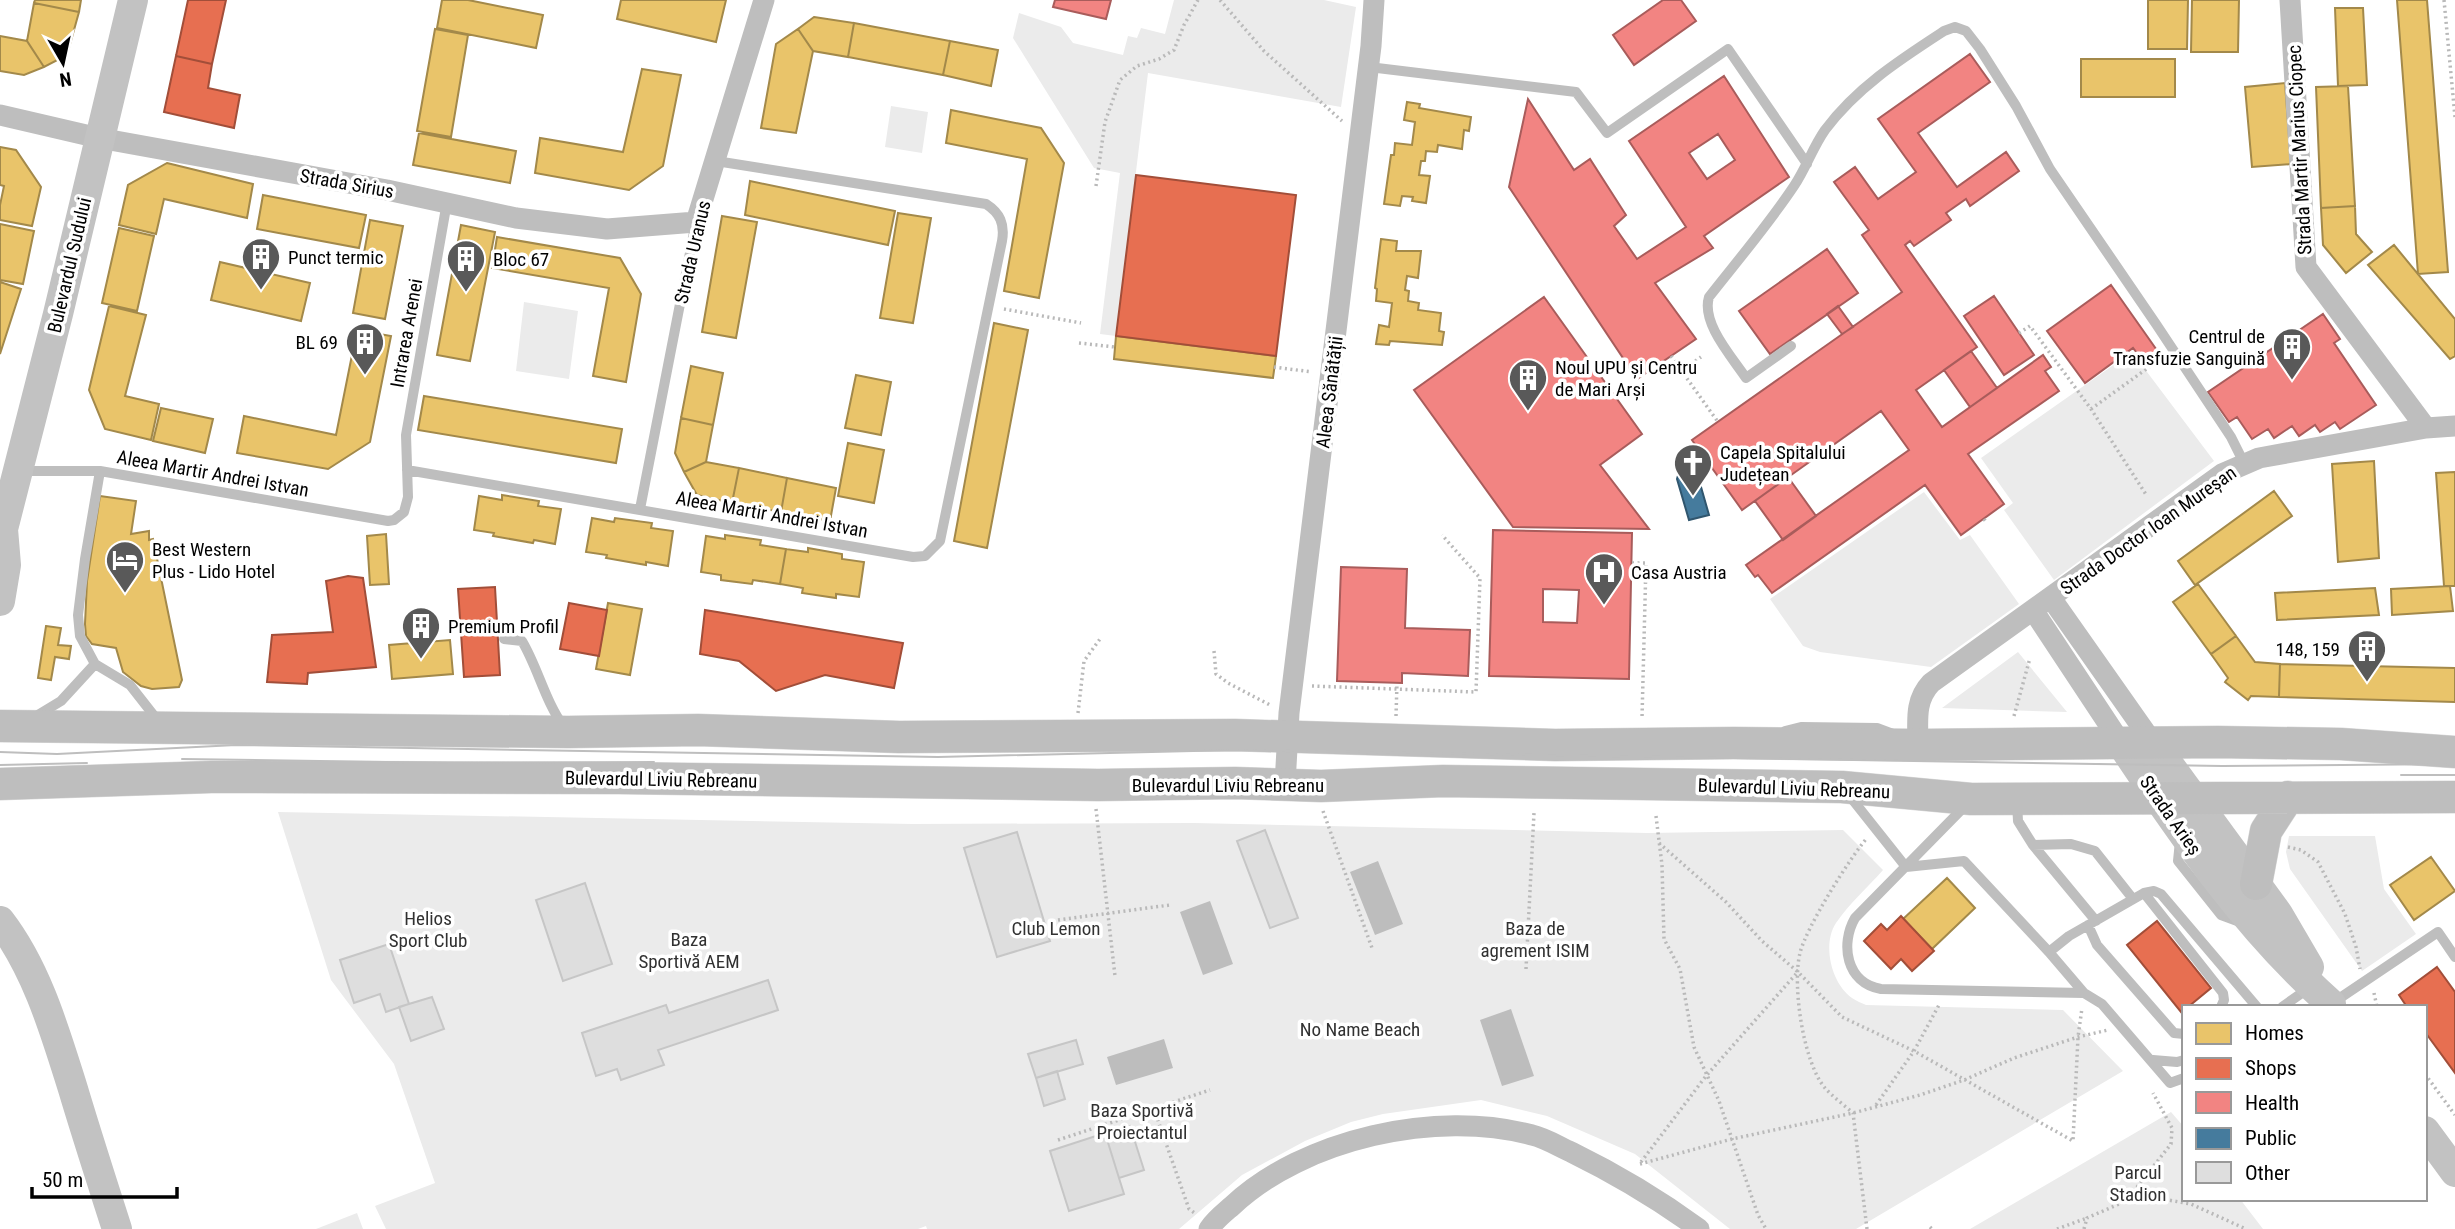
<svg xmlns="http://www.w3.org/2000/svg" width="2455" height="1229" font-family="'Roboto Condensed',sans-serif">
	<rect width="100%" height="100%" fill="#fff"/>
	<path fill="#ebebeb" d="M1174 0H1324L1356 7 1341 107 1148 73 1116 336 1100 334 1120 173 1094 168 1013 38 1019 13 1061 27 1073 43 1123 55 1128 36 1137 38 1141 28 1165 34Z
		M891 106 928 112 922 153 885 147Z
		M524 302 578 311 569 379 516 371Z
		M2132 352 2214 461 2054 580 2004 510 2013 503 1981 458Z
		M1924 492 1960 540 1970 535 2019 604 1931 667 1820 652 1803 646 1770 599Z
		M2018 652 2067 712 1942 708Z
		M278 812 912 824 1194 823 1647 833 1843 830 1883 870C1868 887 1849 904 1836 923 1822 944 1831 983 1852 998 1856 1001 1862 1003 1866 1005L2063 1010 2123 1071 1856 1229H1730L1635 1154 1547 1116 1481 1100 1383 1114 1351 1122 1305 1141 1242 1175 1179 1229H927L926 1226 918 1229H386L375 1206 435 1183 394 1064 331 980Z
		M2289 836H2375L2384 889 2416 934 2362 971 2290 869 2286 852Z
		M2171 1112 2184 1127V1199H2240L2263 1229H1970Z
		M357 1213 363 1229H316Z"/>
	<path fill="#bdbdbd" d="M1378 861 1403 924 1375 935 1350 872Z
		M1210 901 1233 964 1203 975 1180 912Z
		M1511 1009 1534 1076 1502 1086 1480 1020Z
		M1164 1039 1173 1068 1116 1085 1107 1057Z"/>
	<path fill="#e9c46a" stroke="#a3894a" stroke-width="2" d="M35 0H81L79 12 34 3Z
		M442 0H468L543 15 536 48 437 28Z
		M621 0H726L716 42 617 19Z
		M2148 0H2188L2187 49H2148Z
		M2192 0H2239L2238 52H2191Z
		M2397 0H2427L2448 272 2418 274Z
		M34 3 79 12 67 55 44 67 27 41Z
		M2335 8H2363L2367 85 2338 86Z
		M814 17 854 23 848 57 813 51 798 29Z
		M854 23 950 41 943 75 848 57Z
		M435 29 468 35 451 137 417 131Z
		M798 29 813 51 796 133 761 128 776 44Z
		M0 36 27 41 44 67 24 75 0 71Z
		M950 41 998 50 991 86 943 75Z
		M2081 59H2175V97H2081Z
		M642 69 681 75 663 166 629 190 535 173 540 138 623 152Z
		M2285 83 2291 164 2252 167 2245 87Z
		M2348 86 2355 206 2321 208 2316 87Z
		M1407 102 1420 104 1419 108 1471 117 1469 131 1464 130 1462 149 1438 145 1437 152 1426 151 1425 161H1421L1419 175 1430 176 1426 203 1412 201 1413 197 1402 196 1400 206 1384 204 1391 155H1394L1395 143 1412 145 1415 122 1404 120Z
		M951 110 1041 128 1064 163 1039 298 1004 291 1027 159 946 143Z
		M419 133 516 151 510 183 413 165Z
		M0 147 16 150 41 187 32 226 0 220V205L4 186 0 185Z
		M167 163 253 184 247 218 164 199 156 234 119 225 128 185Z
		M750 181 895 211 888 245 745 215Z
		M263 195 366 215 359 248 257 229Z
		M2355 206 2356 234 2372 252 2346 273 2323 245 2321 208Z
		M898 213 931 218 913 323 880 318Z
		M722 216 757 222 736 338 702 332Z
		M370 220 403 226 385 319 353 313Z
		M0 224 34 231 23 284 0 280Z
		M461 225 495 232 470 361 437 355Z
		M119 228 154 236 137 311 102 303Z
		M497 237 620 258 641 294 626 382 593 376 609 288 492 268Z
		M1381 239 1397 241 1396 251H1421L1418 278 1407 276 1405 290 1409 291 1408 301 1419 303 1418 310 1441 313 1439 331 1444 332 1442 345 1390 341 1389 345 1376 344 1379 325 1389 327 1392 303 1376 301 1377 289 1375 288Z
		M2394 245 2455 319V356L2450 359 2368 265Z
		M220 262 310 283 301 321 211 300Z
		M0 282 21 289 0 354Z
		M109 306 146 315 125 396 159 404 151 440 105 429 89 390Z
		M994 323 1028 330 987 548 954 541Z
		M357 330 391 336 370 442 328 469 237 453 244 416 336 435Z
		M1116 336 1276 356 1273 378 1114 359Z
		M691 366 723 373 713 425 681 418Z
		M856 375 891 382 881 435 845 428Z
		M424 396 622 429 616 463 418 430Z
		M161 408 213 419 205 453 153 441Z
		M681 418 713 425 706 462 684 472 675 453Z
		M848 443 884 450 874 503 838 496Z
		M2374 461 2379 558 2338 562 2332 464Z
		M706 462 739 468 732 503 697 495 684 472Z
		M739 468 787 478 781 512 732 503Z
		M2455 472V586H2444L2436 473Z
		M787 478 836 488 830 521 781 512Z
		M2274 491 2292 516 2195 585 2178 561Z
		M502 495 539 501 538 506 561 509 555 544 534 540 533 543 493 536 494 533 474 530 479 496 502 500Z
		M100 496 136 501 131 534 149 531V540L153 539 182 680 179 687 152 689 141 686 123 672 116 648 92 644 86 636 85 624 87 581Z
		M592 518 614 522 615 518 652 523 651 528 673 531 668 566 646 562V565L606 558 607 555 586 552Z
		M386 534 389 584 370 585 367 536Z
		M725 535 761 540 760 545 786 549 780 584 753 580 752 584 721 580V575L701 572 706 536 725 539Z
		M808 548 842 554V559L864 562 859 597 836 594V598L802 593 803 588 780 584 786 549 808 552Z
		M2198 584 2236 636 2211 654 2173 602Z
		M2450 586 2453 611 2392 615 2391 589Z
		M2375 588 2379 615 2277 620 2275 593Z
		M608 603 642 609 630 675 596 669Z
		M46 626 61 628 58 645 71 646 69 659 55 657 51 680 38 678Z
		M2236 636 2255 662 2280 664 2279 697 2251 696 2248 700 2225 682 2228 678 2211 654Z
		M450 640 453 674 392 679 389 645Z
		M2280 664 2455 668V702L2279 697Z
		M2431 857 2455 891 2414 920 2390 885Z
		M1947 878 1975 908 1932 949 1903 919Z"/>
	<path fill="#e76f51" stroke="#a24e39" stroke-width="2" d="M188 0H226L212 64 176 56Z
		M176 56 212 64 208 88 240 95 234 128 164 112Z
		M1136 175 1296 195 1276 356 1116 336Z
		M348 576 363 578 376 667 308 673 307 684 267 682 272 635 333 632 326 581Z
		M495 587 500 675 464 677 458 589Z
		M569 603 607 610 599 656 560 649Z
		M705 610 903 643 894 688 825 675 776 691 739 661 700 654Z
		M1901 916 1934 951 1912 971 1901 959 1891 969 1864 941 1881 924 1887 930Z
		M2157 921 2211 988 2188 1007H2184L2181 1012 2127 945Z
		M2437 967 2455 992V1073L2425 1032V1007H2407L2399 995Z"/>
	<path fill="#f28482" stroke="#a95c5b" stroke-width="2" fill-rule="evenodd" d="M1055 0H1111L1106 19 1053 7Z
		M1663 0H1681L1696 21 1634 65 1613 35Z
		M1970 54 1990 82 1918 133 1957 187 2006 152 2019 171 1970 206 1966 199 1946 213 1951 220 1914 246 1910 241 1905 245 1977 347 1916 390 1942 427 2043 355 2051 367 2045 371 2059 391 1968 454 2004 504 1961 535 1925 485 1772 593 1758 575 1755 577 1746 565 1909 450 1881 411 1742 510 1692 440 1902 292 1862 235 1869 230 1834 182 1855 167 1878 199 1916 172 1878 119Z
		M1724 76 1789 177 1704 236 1713 248 1655 283 1696 339 1637 379 1509 187 1528 99 1574 170 1590 159 1626 215 1614 226 1637 259 1686 227 1629 141ZM1718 134 1735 160 1707 179 1689 153Z
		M1827 249 1858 293 1770 354 1739 311Z
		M2111 285 2161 356 2147 366 2133 348 2085 383 2047 331Z
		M1994 296 2034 355 2004 375 1964 316Z
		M1544 297 1642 434 1600 465 1649 529 1513 527 1414 390Z
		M1838 306 1853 327 1842 334 1827 314Z
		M2323 314 2340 339 2334 343 2376 405 2340 429 2335 422 2320 432 2315 425 2299 436 2292 426 2274 438 2268 429 2252 439 2237 417 2229 422 2208 392Z
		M1971 351 1997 388 1970 407 1944 370Z
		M1788 477 1816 516 1783 540 1755 501Z
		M1493 530 1632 533 1629 679 1489 676ZM1543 589 1579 590 1577 623 1543 622Z
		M1341 567 1407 569 1405 628 1470 630 1468 676 1402 673V683L1337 681Z"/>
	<path fill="#457b9d" stroke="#30566e" stroke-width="2" d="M1684 467H1692L1697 473 1709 515 1689 520 1677 479 1679 472Z"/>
	<path fill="#dedede" stroke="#c6c6c6" stroke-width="2" d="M1265 830 1298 918 1270 928 1237 841Z
		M1017 832 1050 941 997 957 964 848Z
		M585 883 612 964 563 981 536 900Z
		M389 944 409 1004 386 1012 380 994 354 1003 340 960Z
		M768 980 778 1010 658 1050 664 1065 621 1080 617 1069 596 1076 582 1033 666 1005 669 1013Z
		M432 997 444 1029 411 1041 399 1007Z
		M1076 1040 1083 1064 1036 1078 1028 1054Z
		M1057 1071 1065 1099 1044 1106 1036 1078Z
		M1130 1126 1144 1170 1119 1178 1105 1133Z
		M1105 1133 1124 1194 1069 1211 1050 1151Z"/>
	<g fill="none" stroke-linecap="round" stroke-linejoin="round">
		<g stroke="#dbdbdb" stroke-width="33">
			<path id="primary" d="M0 726 568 732 698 730 899 737 1235 735 1555 745 1734 743 1918 745 2218 742 2341 744 2455 752
				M0 784 211 777 619 778 1098 785 1235 783 1321 786 1443 781 1842 787 1971 799 2455 797
				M2256 884 2266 831 2288 797"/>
		</g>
		<path stroke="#b9b9b9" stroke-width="3.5" stroke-dasharray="2 3.5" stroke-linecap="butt" d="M1220 0 1264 51 1342 121
			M2444 0 2455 117
			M1096 186 1105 122 1120 80 1137 66 1159 59 1174 50 1184 25 1198 0
			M1004 309 1081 323
			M2019 333 2030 326 2091 409 2147 496
			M1079 343 1115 347
			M1671 356 1718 422
			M1274 367 1312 372
			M1682 371 1701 357
			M2091 409 2163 357
			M1984 519 1987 523
			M1632 563H1646L1642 718
			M1214 651 1216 674 1228 683 1270 705
			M1312 686 1476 692 1480 578 1442 535
			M1078 713 1084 661 1100 639
			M1396 716 1397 683
			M2014 716 2030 658
			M1096 809 1115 976
			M1323 811 1372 948
			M1656 816 1662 865 1664 939 1680 969 1694 1047 1719 1101 1758 1215 1766 1229
			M1659 843 1726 902 1762 941 1798 972 1842 1017 1914 1051 2073 1141 2078 1037 2082 1008
			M2288 847 2301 850 2318 862 2345 914 2356 947 2360 969
			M1058 920 1170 905
			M1526 969 1534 813
			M2374 993 2377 1007
			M2425 1074 2455 1115
			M1876 1105 1914 1051 1939 1005
			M1154 1109 1189 1209 1196 1214
			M1058 1140 1210 1090
			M1641 1162 1706 1076 1796 974
			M1640 1164 1732 1139 1853 1113 1920 1095 1964 1080 2014 1058 2078 1037 2108 1030
			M2126 1201 2168 1200 2191 1204 2246 1229
			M1930 1227 1932 1229
			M1867 1229 1853 1113C1844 1105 1833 1097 1825 1088 1803 1062 1792 985 1800 953 1806 928 1849 859 1867 838
			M2057 1229 2087 1218
			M2084 1229 2087 1218 2126 1201 2171 1144 2172 1128 2153 1093"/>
		<path stroke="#bebebe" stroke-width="10" d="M1369 67 1576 92 1607 133 1728 49 1807 164
			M1791 346 1746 378C1732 357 1701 323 1709 297 1738 260 1768 225 1794 186 1806 168 1813 147 1825 130 1857 87 1901 59 1944 31L1955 27 1966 31 1980 49 2016 106 2050 169 2156 324 2231 437 2244 463
			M407 470 913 557 925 556 940 541 1002 241C1005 224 1000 213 986 204L716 161
			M20 471H100L388 521 394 520 404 512 408 497 406 435 447 202
			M100 471 85 559 78 615 80 636 95 664 130 685 159 722
			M640 509 696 222
			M504 639 522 641C538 668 545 701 564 727
			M33 718 61 701 95 664
			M1785 731 1801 727 1877 728 1893 734
			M1848 794 1906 867 1964 861 2049 952 2084 993 2102 1004 2170 1083 2184 1078
			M2017 802 2018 821 2033 845 2096 921
			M1967 804 1855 918C1840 944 1846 983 1881 989L2084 993
			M2180 841 2178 861 2221 915 2240 922
			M2033 845 2071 844 2095 851 2133 899
			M2144 893 2223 993 2224 1000 2221 1007
			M2088 925 2097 945 2174 1033 2184 1034
			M2049 952 2069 936 2144 893 2154 891 2161 894 2257 1007
			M2331 1004 2438 932 2455 957
			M2282 1007 2309 988
			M2153 1060 2177 1062 2184 1060"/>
		<path stroke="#bebebe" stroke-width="21" d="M2290 0 2306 267 2426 428
			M0 115 99 138 387 190 516 218 607 229 696 222 764 0
			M2051 598 2153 743
			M2033 610 2121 743
			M1918 745C1918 722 1914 701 1931 683L2222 474 2259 458 2426 428 2455 426
			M1285 784 1289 713 1371 46 1374 0
			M1209 1229C1215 1220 1224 1213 1232 1206 1303 1139 1437 1109 1532 1135 1545 1138 1558 1146 1571 1152 1616 1174 1658 1199 1699 1229"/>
		<path stroke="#c2c2c2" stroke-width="30" d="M0 601 6 565 3 529 58 314 133 0
			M2121 743C2183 836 2247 929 2331 1004
			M2153 743 2278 914 2309 967
			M0 921C37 969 55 1032 73 1089 87 1136 102 1182 117 1229
			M2425 1131 2455 1172"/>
		<use href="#primary" stroke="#bebebe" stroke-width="32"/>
		<path stroke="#bebebe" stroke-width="2" d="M0 752 57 754 236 745 938 757 1235 750 2222 766 2455 764
			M182 759 452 763 654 762
			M0 765 87 763
			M2401 775H2455"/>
	</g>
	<defs>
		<g id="building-pin" transform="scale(2.0125)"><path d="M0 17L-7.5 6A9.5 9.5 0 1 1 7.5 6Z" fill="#595959" stroke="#fff"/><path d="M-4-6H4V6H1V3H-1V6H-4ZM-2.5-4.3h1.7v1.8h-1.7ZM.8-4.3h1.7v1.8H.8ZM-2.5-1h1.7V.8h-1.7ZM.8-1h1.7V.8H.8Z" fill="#fff"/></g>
		<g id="church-pin" transform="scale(2.0125)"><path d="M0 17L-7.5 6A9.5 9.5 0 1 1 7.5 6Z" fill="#595959" stroke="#fff"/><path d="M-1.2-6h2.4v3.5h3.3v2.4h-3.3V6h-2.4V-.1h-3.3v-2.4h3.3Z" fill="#fff"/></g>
		<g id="hotel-pin" transform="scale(2.0125)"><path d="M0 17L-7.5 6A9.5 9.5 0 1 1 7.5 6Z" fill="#595959" stroke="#fff"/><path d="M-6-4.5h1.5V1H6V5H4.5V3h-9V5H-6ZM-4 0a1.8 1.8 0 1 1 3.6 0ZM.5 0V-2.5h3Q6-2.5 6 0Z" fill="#fff"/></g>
		<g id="hospital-pin" transform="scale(2.0125)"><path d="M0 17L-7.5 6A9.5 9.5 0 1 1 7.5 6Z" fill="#595959" stroke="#fff"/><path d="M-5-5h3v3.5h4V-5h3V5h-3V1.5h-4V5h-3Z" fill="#fff"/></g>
	</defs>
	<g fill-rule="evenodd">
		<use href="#building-pin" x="261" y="257"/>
		<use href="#building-pin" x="466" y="259"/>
		<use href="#building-pin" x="365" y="342"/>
		<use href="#building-pin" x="2292" y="347"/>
		<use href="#building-pin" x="1528" y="378"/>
		<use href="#church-pin" x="1693" y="463"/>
		<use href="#hotel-pin" x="125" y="560"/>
		<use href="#hospital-pin" x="1604" y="572"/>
		<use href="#building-pin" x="421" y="626"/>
		<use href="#building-pin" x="2367" y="649"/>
	</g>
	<g text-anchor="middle" stroke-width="7" stroke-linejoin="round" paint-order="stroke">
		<g font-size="19" fill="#000" stroke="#fff">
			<text transform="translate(2299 150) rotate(-93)" y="7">Strada Martir Marius Ciopec</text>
			<text transform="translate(347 183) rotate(10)" y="7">Strada Sirius</text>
			<text transform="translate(692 252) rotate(-77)" y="7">Strada Uranus</text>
			<text transform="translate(69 265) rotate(-77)" y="7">Bulevardul Sudului</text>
			<text transform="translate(406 333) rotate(-80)" y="7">Intrarea Arenei</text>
			<text transform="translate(1329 392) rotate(-83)" y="7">Aleea Sănătății</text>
			<text transform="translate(213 473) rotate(10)" y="7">Aleea Martir Andrei Istvan</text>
			<text transform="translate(772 514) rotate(10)" y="7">Aleea Martir Andrei Istvan</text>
			<text transform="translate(2148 530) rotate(-35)" y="7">Strada Doctor Ioan Mureșan</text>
			<text transform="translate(661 779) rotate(1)" y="7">Bulevardul Liviu Rebreanu</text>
			<text x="1228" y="792">Bulevardul Liviu Rebreanu</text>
			<text transform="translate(1794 788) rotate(2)" y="7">Bulevardul Liviu Rebreanu</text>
			<text transform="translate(2171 815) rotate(55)" y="7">Strada Arieș</text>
		</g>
		<g font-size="19" fill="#000" stroke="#fff" text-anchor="start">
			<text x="288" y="264">Punct termic</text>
			<text x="493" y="266">Bloc 67</text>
			<text x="2265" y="343" text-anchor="end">Centrul de<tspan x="2265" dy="22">Transfuzie Sanguină</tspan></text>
			<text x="338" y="349" text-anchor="end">BL 69</text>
			<text x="1555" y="374">Noul UPU și Centru<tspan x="1555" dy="22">de Mari Arși</tspan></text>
			<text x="1720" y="459">Capela Spitalului<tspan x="1720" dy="22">Județean</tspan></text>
			<text x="152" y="556">Best Western<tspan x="152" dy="22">Plus - Lido Hotel</tspan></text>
			<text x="1631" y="579">Casa Austria</text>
			<text x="448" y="633">Premium Profil</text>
			<text x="2340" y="656" text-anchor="end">148, 159</text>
		</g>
		<g font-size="19" fill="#313131" stroke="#fff">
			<text x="428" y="925">Helios<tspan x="428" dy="22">Sport Club</tspan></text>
			<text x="1056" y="935">Club Lemon</text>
			<text x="1535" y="935">Baza de<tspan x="1535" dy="22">agrement ISIM</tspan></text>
			<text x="689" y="946">Baza<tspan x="689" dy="22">Sportivă AEM</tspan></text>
			<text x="1360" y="1036">No Name Beach</text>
			<text x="1142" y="1117">Baza Sportivă<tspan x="1142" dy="22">Proiectantul</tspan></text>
			<text x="2138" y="1179">Parcul<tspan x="2138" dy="22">Stadion</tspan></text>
		</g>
	</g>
	<rect x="2182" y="1005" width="245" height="196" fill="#ffffff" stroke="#999999" stroke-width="2"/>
	<rect x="2196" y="1023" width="35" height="21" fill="#e9c46a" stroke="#999999" stroke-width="2"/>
	<text x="2245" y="1040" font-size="21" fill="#000000">Homes</text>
	<rect x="2196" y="1058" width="35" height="21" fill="#e76f51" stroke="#999999" stroke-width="2"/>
	<text x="2245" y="1075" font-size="21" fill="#000000">Shops</text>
	<rect x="2196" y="1092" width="35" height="21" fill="#f28482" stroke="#999999" stroke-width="2"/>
	<text x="2245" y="1110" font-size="21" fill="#000000">Health</text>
	<rect x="2196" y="1128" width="35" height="21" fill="#457b9d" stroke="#999999" stroke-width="2"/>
	<text x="2245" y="1145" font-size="21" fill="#000000">Public</text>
	<rect x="2196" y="1162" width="35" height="21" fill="#dedede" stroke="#999999" stroke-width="2"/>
	<text x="2245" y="1180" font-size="21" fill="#000000">Other</text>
	<g transform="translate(63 63) rotate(171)" stroke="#ffffff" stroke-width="5" paint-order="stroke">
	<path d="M0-5L12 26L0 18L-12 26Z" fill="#000000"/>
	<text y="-10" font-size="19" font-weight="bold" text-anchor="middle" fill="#000000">N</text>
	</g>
	<path d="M32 1187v10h145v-10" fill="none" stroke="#000000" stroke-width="3.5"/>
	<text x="42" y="1187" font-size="21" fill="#000000" stroke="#ffffff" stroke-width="5" paint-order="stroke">50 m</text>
</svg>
